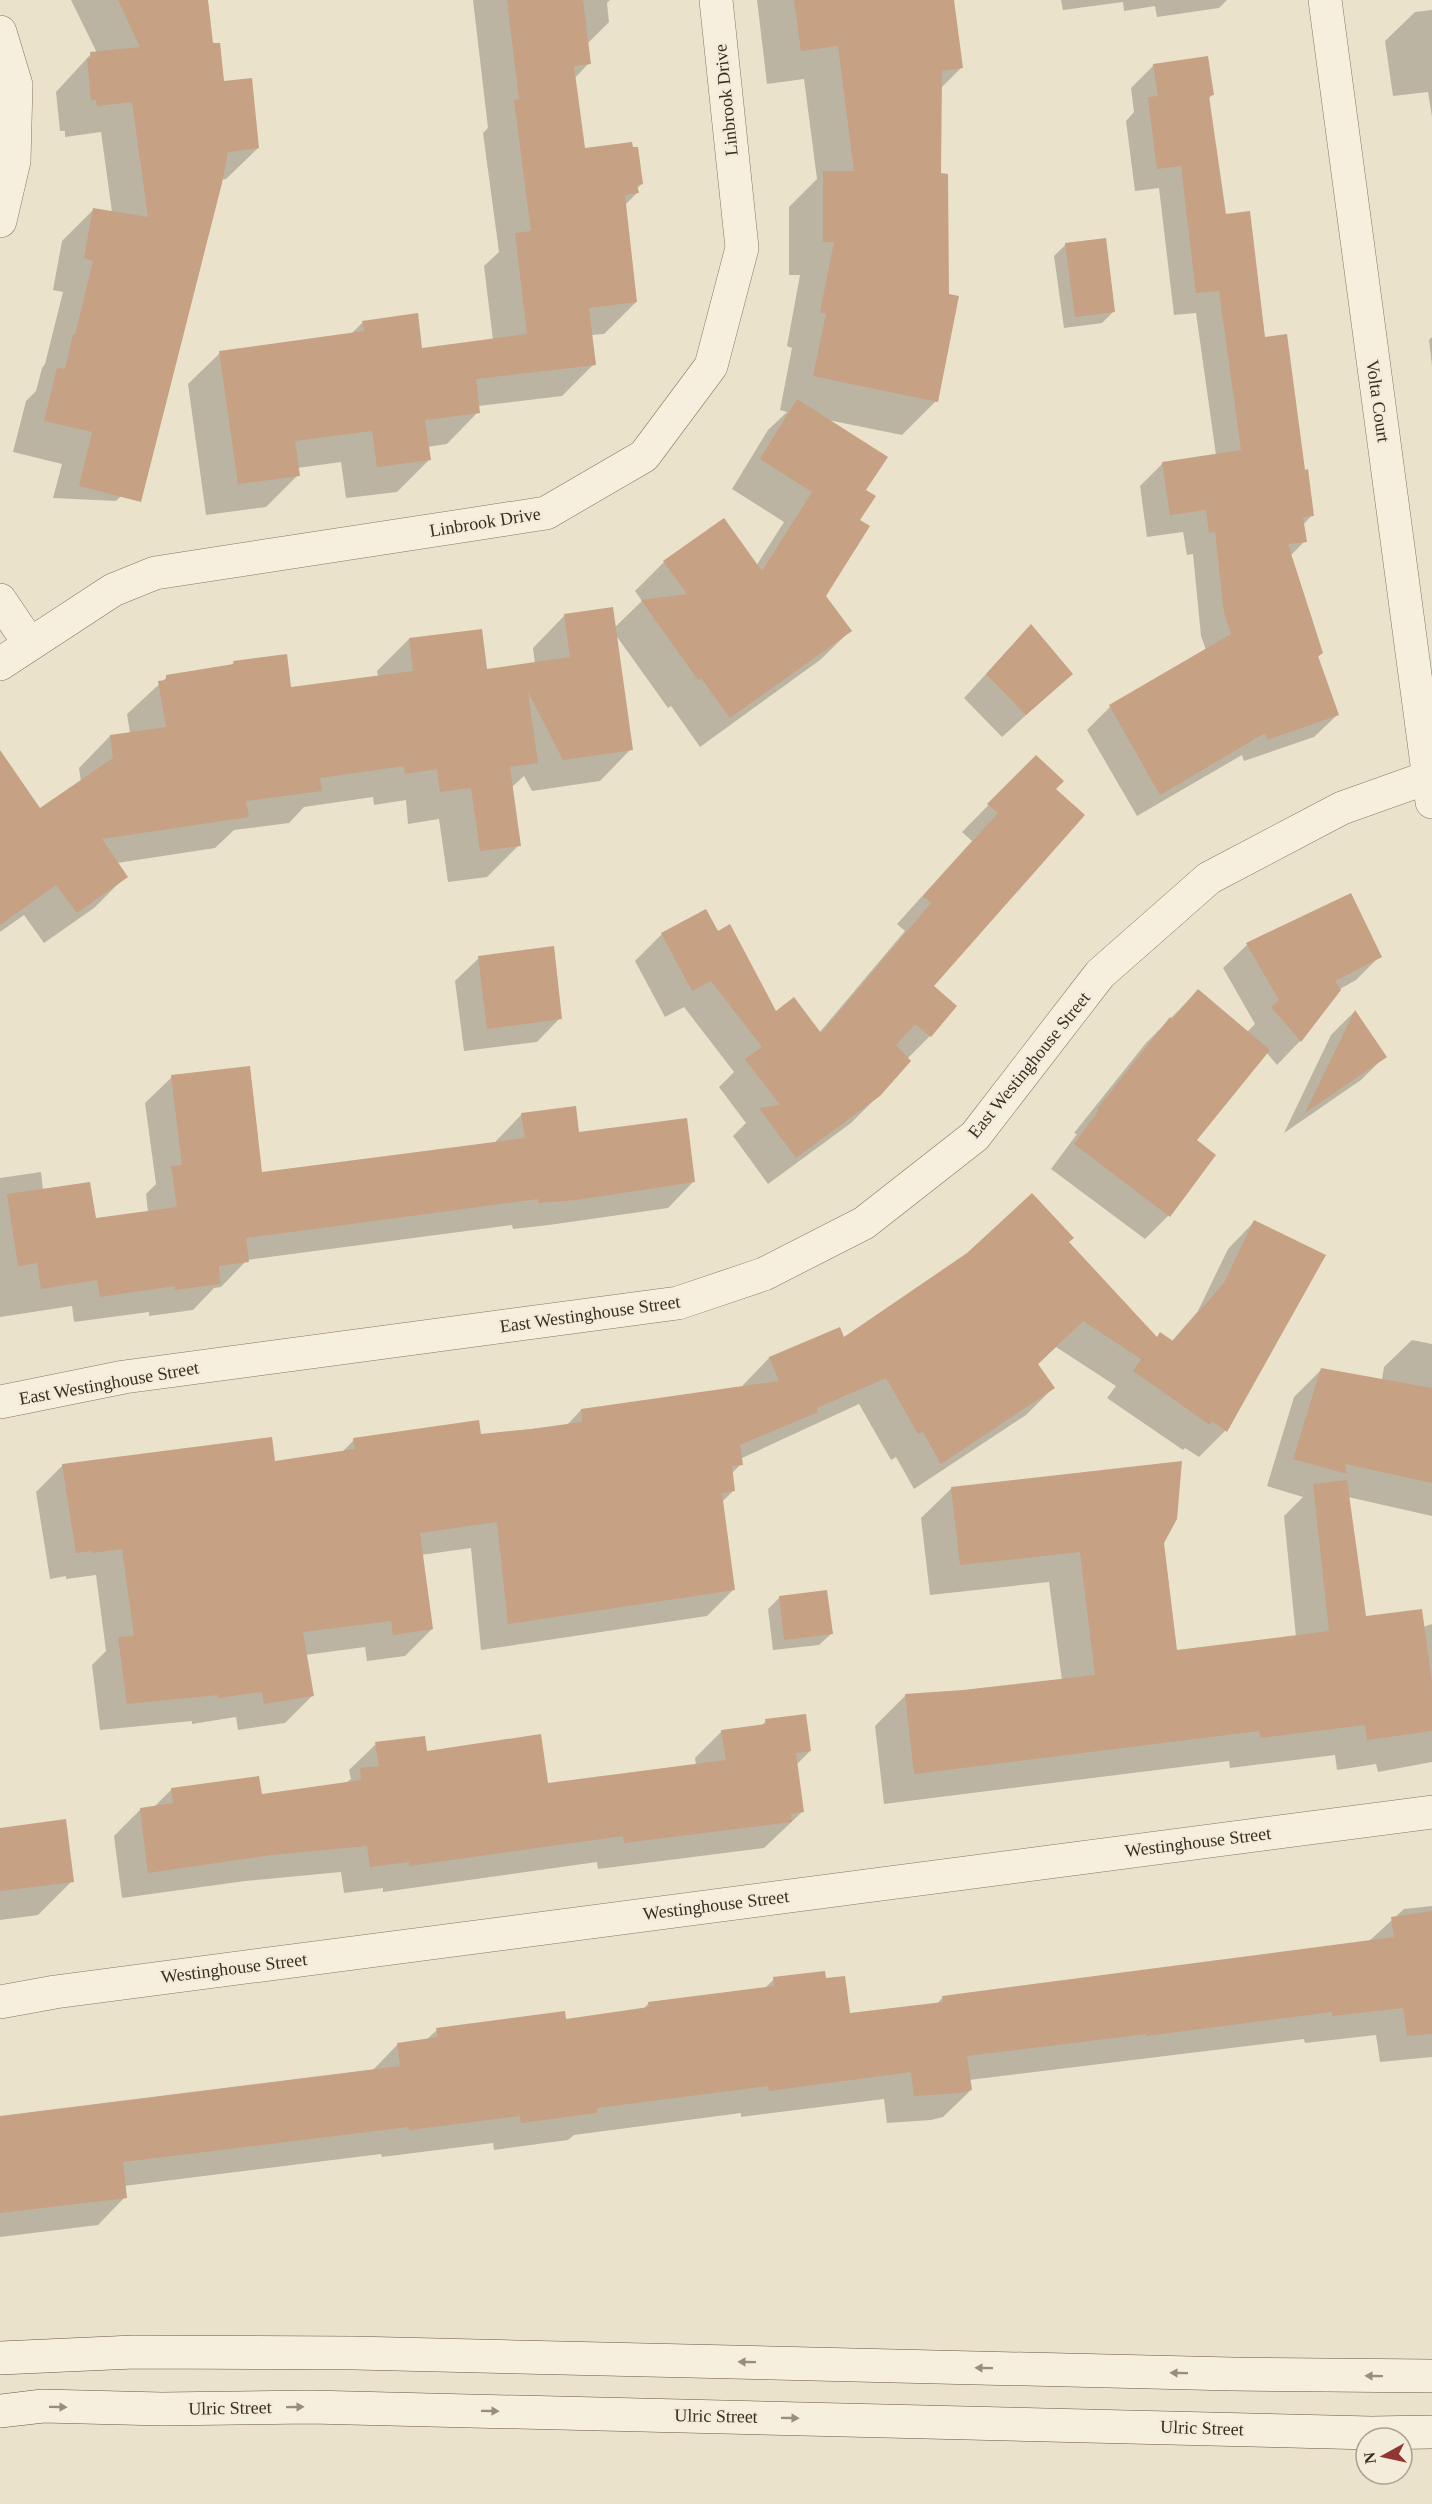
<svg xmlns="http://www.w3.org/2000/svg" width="1432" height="2504" font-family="Georgia,serif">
	<rect width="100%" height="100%" fill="#ebe2cb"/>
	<path fill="#0003" d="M71 0H195L223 83 258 148 226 179 221 180 148 469 116 501 53 498 62 464 13 452 26 401 36 391 42 368 45 364 63 292 53 290 62 241 94 209 112 212 101 132 65 137V131H60L56 92 91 54 97 53Z
		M473 0H610L607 3 609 22 587 44 589 63 574 79 584 149 642 184 636 189 637 193 625 205 636 302 604 334 591 335 594 364 562 396 478 406V412L447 444 427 447 429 460 397 492 346 498 341 462 297 468 298 475 266 507 206 515 188 384 220 353 351 334 363 322 421 349 493 340 484 266 499 252 483 133 488 128Z
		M757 0H952L961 68 940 89 936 401 902 435 828 420 864 491 858 521 824 596 850 631 820 660 700 747 671 706 668 708 615 634 631 749 600 781 532 791 524 776 511 788 519 845 487 877 448 882 439 819 408 824 406 800 374 805 373 797 304 807 289 823 234 830 215 848 117 863 126 876 94 908 44 943 24 915 0 932V785L40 810 81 782 79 768 110 736 130 733 127 714 167 677 230 667 234 662 289 688 378 677 377 671 409 639 486 671 535 664 533 648 564 616 614 628 642 601 635 591 664 562 756 566 784 522 732 489 768 430 787 412 780 410 792 348 787 346 800 275H789V207L817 179 804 79 767 84Z
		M1061 0H1227L1219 8 1157 17 1155 6 1124 11 1123 2 1063 10Z
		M1432 10V117L1428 92 1393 96 1385 41 1415 12Z
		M1154 65 1212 95 1208 99 1224 216 1304 472 1312 515 1303 525 1305 541 1290 556 1322 653 1317 658 1337 715 1314 737 1244 761 1242 755 1137 816 1087 730 1110 707 1206 650 1201 636 1193 554 1187 555 1183 532 1147 537 1140 486 1163 463 1216 455 1196 313 1174 315 1159 188 1135 191 1126 121 1134 112 1131 88Z
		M1066 244 1114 311 1102 323 1064 328 1054 256Z
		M1432 337V366L1429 340Z
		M1008 650 1071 674 1002 737 964 698Z
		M1036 757 1054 789 932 986 930 1036 907 1059 879 1095 851 1123 768 1184 733 1136 746 1123 719 1087 734 1072 684 1007 665 1017 635 961 662 934 717 933 776 1013 819 1033 905 931 897 924 972 841 962 832Z
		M1350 895 1380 956 1356 980 1340 989 1300 1041 1277 1065 1266 1052 1195 1140 1168 1216 1145 1239 1051 1169 1077 1134 1074 1133 1146 1043 1198 991 1247 1032 1255 1024 1223 968 1247 945Z
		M479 958 560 1018 537 1042 464 1051 455 981Z
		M1354 1012 1385 1056 1361 1080 1284 1133 1331 1035Z
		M172 1077 261 1173 496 1143V1141L522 1114 578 1134 694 1181 668 1208 549 1225 513 1229 512 1225 247 1260 221 1287 214 1288 193 1310 149 1316V1312L74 1322 72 1306 0 1317V1178L41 1172 43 1190 95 1220 148 1212 146 1194 156 1184 145 1103Z
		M1254 1222 1225 1431 1199 1457 1185 1448 1183 1450 1107 1398 1116 1386 1056 1347 1037 1365 1053 1388 1026 1415 914 1489 896 1457 891 1460 859 1404 740 1459 741 1464 731 1474 733 1491 721 1503 734 1589 707 1616 481 1650 471 1548 421 1555 432 1629 405 1656 367 1661 365 1647 305 1655 312 1696 285 1723 238 1730 236 1717 192 1724V1721L100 1730 92 1665 106 1651 96 1575 66 1579V1576L50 1579 36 1492 63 1465 274 1462 341 1453 354 1440 480 1435 567 1425 581 1410 744 1388 743 1385 769 1358 839 1329 843 1339 1067 1242 1156 1339 1171 1342 1198 1311 1228 1249Z
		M1412 1340 1432 1344V1516L1348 1497 1365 1618 1423 1627 1432 1624V1762L1378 1772 1376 1764 1337 1770 1335 1755 1230 1768 1229 1761 884 1804 875 1726 905 1696 1062 1681 1049 1582 930 1595 921 1518 952 1488 1162 1542 1175 1651 1296 1637 1284 1516 1303 1497 1267 1486 1294 1397 1322 1369 1382 1380 1384 1367Z
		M780 1597 831 1634 819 1645 773 1650 768 1609Z
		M766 1721 810 1751 796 1765 802 1812 764 1848 598 1869 597 1862 383 1892V1888L344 1893 341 1872 245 1881 122 1898 114 1836 141 1809 153 1808 171 1790 261 1795 346 1783 351 1779 349 1770 376 1744 426 1753 547 1785 696 1765 695 1758 722 1731 761 1726Z
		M0 1829 72 1881 38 1915 0 1920Z
		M1432 1906V2057L1380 2062 1376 2035 1305 2043 1304 2039 969 2080 971 2090 943 2117 931 2120 887 2123 884 2099 741 2117V2113L574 2135 568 2140 494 2150 493 2143 382 2157 381 2154 124 2186 125 2197 98 2225 0 2237V2117L372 2071 398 2044 426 2040 437 2030 564 2020 643 2009 649 2003 764 1989 774 1979 824 1980 849 2015 936 2005 943 1997 1368 1942 1404 1909Z"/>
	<path fill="#c6a184" d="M118 0H208L213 43H220L224 81 252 78 259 148 228 152 222 183 141 502 79 486 92 432 44 421 57 368 65 369 73 334 75 335 93 261 84 258 93 208 148 217 132 102 97 106 96 100H91L87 58H91L90 52 140 47Z
		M507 0H583L591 64 574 66 585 148 632 142 633 147H638L643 184 637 185 639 193 625 195 637 302 589 308 596 365 476 379 480 413 425 420 431 460 377 467 372 431 295 441 300 476 238 484 219 351 364 331 362 321 418 313 422 348 527 334 515 233 531 231 514 100 519 99Z
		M794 0H954L963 68 942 71 941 173 948 174 949 294 959 296 938 402 813 376 826 314 820 312 834 242H823V171H854L838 46 801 51Z
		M1208 56 1214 95 1209 96 1226 214 1250 211 1265 337 1287 334 1305 470 1308 469 1314 516 1303 517 1307 542 1288 544 1323 653 1318 656 1339 715 1267 740 1265 733 1160 795 1109 705 1231 634 1224 613 1215 532 1209 533 1206 510 1170 515 1162 462 1241 450 1219 291 1196 293 1181 166 1157 169 1148 97 1158 96 1153 64Z
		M1106 238 1115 312 1075 317 1065 243Z
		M797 399 888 457 866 490 876 496 860 520 870 526 826 596 852 631 730 718 701 678 698 680 641 600 687 594 663 561 724 518 762 571 812 492 760 459Z
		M613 607 633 750 563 760 528 692 538 763 510 767 521 846 480 851 471 788 440 792 437 769 405 774 404 766 320 778 322 791 246 801 249 817 102 839 128 877 77 913 56 885 0 925V750L40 808 113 758 110 735 166 727 158 681 166 680V675L234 664 233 661 287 654 291 687 413 671 409 638 482 629 487 669 570 657 564 614Z
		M1031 624 1073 674 1026 715 986 674Z
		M1036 755 1064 781 1056 789 1085 815 934 986 957 1006 931 1037 915 1024 896 1045 911 1061 880 1096 796 1158 759 1108 780 1105 745 1059 762 1047 711 981 692 991 661 933 706 909 718 931 730 924 776 1011 794 997 821 1033 931 903 923 896 998 813 987 804Z
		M1351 893 1382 957 1335 981 1341 990 1301 1042 1271 1007 1279 1000 1246 943Z
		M554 946 562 1019 487 1029 478 956Z
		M1198 989 1270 1050 1197 1140 1216 1155 1170 1217 1074 1144 1099 1110 1097 1109 1170 1017 1172 1019Z
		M1355 1010 1387 1057 1305 1113Z
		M250 1066 262 1172 525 1138 521 1113 576 1106 579 1132 687 1118 695 1182 576 1200 538 1203V1199L246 1238 249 1262 219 1266 220 1284 175 1290V1286L100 1297 97 1280 41 1289 37 1263 18 1266 7 1194 90 1182 96 1218 177 1207 171 1166 182 1165 171 1075Z
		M1032 1193 1074 1238 1069 1242 1157 1337 1160 1332 1173 1341 1224 1283 1254 1220 1326 1255 1227 1432 1212 1421 1210 1425 1133 1371 1141 1359 1083 1321 1038 1364 1055 1388 941 1464 923 1432 918 1434 886 1378 817 1408 818 1412 740 1445 743 1465 732 1466 735 1491 722 1493 735 1590 508 1624 497 1522 420 1533 433 1629 393 1635 391 1621 303 1632 314 1696 264 1704 262 1692 218 1698V1695L127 1704 118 1637 134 1636 122 1549 92 1553V1551L76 1553 62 1464 272 1437 275 1461 355 1449 353 1438 479 1420 481 1434 531 1429 582 1422 581 1409 779 1381 769 1357 840 1327 844 1337 967 1253Z
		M1321 1368 1432 1388V1483L1345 1464 1347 1474 1293 1459Z
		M1182 1461 1177 1519 1164 1543 1177 1650 1329 1631 1313 1484 1347 1480 1366 1616 1422 1609 1432 1683V1731L1367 1740 1365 1725 1260 1738 1259 1731 914 1774 905 1694 963 1690 1095 1675 1080 1552 960 1565 951 1487Z
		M827 1590 833 1634 784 1640 779 1596Z
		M806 1714 811 1751 796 1753 804 1812 791 1814 792 1822 624 1843 623 1836 409 1866V1862L370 1867 367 1846 272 1855 148 1873 140 1808 173 1803 171 1788 259 1776 262 1794 361 1780 360 1768 379 1766 375 1742 425 1736 427 1751 541 1734 548 1783 726 1760 721 1730 766 1724 765 1719Z
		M66 1819 74 1882 0 1891V1828Z
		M1432 1911V2034L1407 2036 1403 2008 1332 2016V2012L1146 2036V2034L967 2056 972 2090 960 2093 914 2096 911 2072 769 2091 768 2086 597 2108V2113L521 2123 520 2116 409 2130 408 2127 123 2162 127 2198 0 2213V2116L400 2066 397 2043 438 2037 436 2028 565 2011 566 2019 649 2007 648 2002 774 1986 773 1977 825 1971 826 1978 845 1976 850 2013 943 2002 942 1996 1394 1937 1391 1917Z"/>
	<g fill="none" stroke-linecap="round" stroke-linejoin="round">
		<g stroke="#877560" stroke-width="34">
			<path id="minor" d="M1325 0 1432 802
				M0 32 16 85 14 161 0 221
				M0 600 29 643
				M0 2002 55 1992 1432 1812"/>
		</g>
		<g stroke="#877560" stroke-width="34">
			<path id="tertiary" d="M0 664 113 590 155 573 546 513 644 456 711 366 742 248 716 0
				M0 1402 124 1377 678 1303 764 1274 864 1223 975 1136 1100 974 1209 878 1342 808 1429 777"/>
		</g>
		<g stroke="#695743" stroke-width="34">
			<path id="secondary" d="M0 2358 134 2352 354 2353 1232 2374 1432 2376
				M0 2411 43 2406 162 2409 311 2407 1371 2433 1432 2432"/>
		</g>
		<use href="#minor" stroke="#f6efde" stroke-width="33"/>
		<use href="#tertiary" stroke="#f6efde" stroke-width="33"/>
		<use href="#secondary" stroke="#f6efde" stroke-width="33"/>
	</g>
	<defs><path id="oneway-solid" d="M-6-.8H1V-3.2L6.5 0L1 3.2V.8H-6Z" transform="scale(1.5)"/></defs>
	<g fill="#988e80">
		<use href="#oneway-solid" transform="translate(747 2362) rotate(-179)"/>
		<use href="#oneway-solid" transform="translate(984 2368) rotate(-179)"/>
		<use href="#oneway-solid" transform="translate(1179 2373) rotate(-179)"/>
		<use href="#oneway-solid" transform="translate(1374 2376) rotate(-179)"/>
		<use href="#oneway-solid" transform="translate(58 2407) rotate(1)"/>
		<use href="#oneway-solid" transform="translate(295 2407) rotate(-1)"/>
		<use href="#oneway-solid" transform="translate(490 2411) rotate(1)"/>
		<use href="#oneway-solid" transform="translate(790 2418) rotate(1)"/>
	</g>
	<g text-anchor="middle" stroke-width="5" stroke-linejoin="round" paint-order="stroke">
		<g font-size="18" fill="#392e22" stroke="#f3ecda">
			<text transform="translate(726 100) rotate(-96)" y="6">Linbrook Drive</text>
			<text transform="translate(1378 401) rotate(82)" y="6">Volta Court</text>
			<text transform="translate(485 522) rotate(-9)" y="6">Linbrook Drive</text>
			<text transform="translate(1029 1065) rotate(-51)" y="6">East Westinghouse Street</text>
			<text transform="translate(590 1314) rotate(-8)" y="6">East Westinghouse Street</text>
			<text transform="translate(109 1383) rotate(-10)" y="6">East Westinghouse Street</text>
			<text transform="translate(1198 1842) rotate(-7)" y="6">Westinghouse Street</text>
			<text transform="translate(716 1905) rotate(-7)" y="6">Westinghouse Street</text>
			<text transform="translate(234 1968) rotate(-7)" y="6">Westinghouse Street</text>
			<text transform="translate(230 2408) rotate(-1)" y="6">Ulric Street</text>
			<text transform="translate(716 2416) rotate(1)" y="6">Ulric Street</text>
			<text transform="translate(1202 2428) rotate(2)" y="6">Ulric Street</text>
		</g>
	</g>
	<g transform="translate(1384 2456) rotate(262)"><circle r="28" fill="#f3ecda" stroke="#a9a090" stroke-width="1.5"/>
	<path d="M0-4.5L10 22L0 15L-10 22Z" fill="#903736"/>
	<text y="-9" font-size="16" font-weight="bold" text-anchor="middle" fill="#392e22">N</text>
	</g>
</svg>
